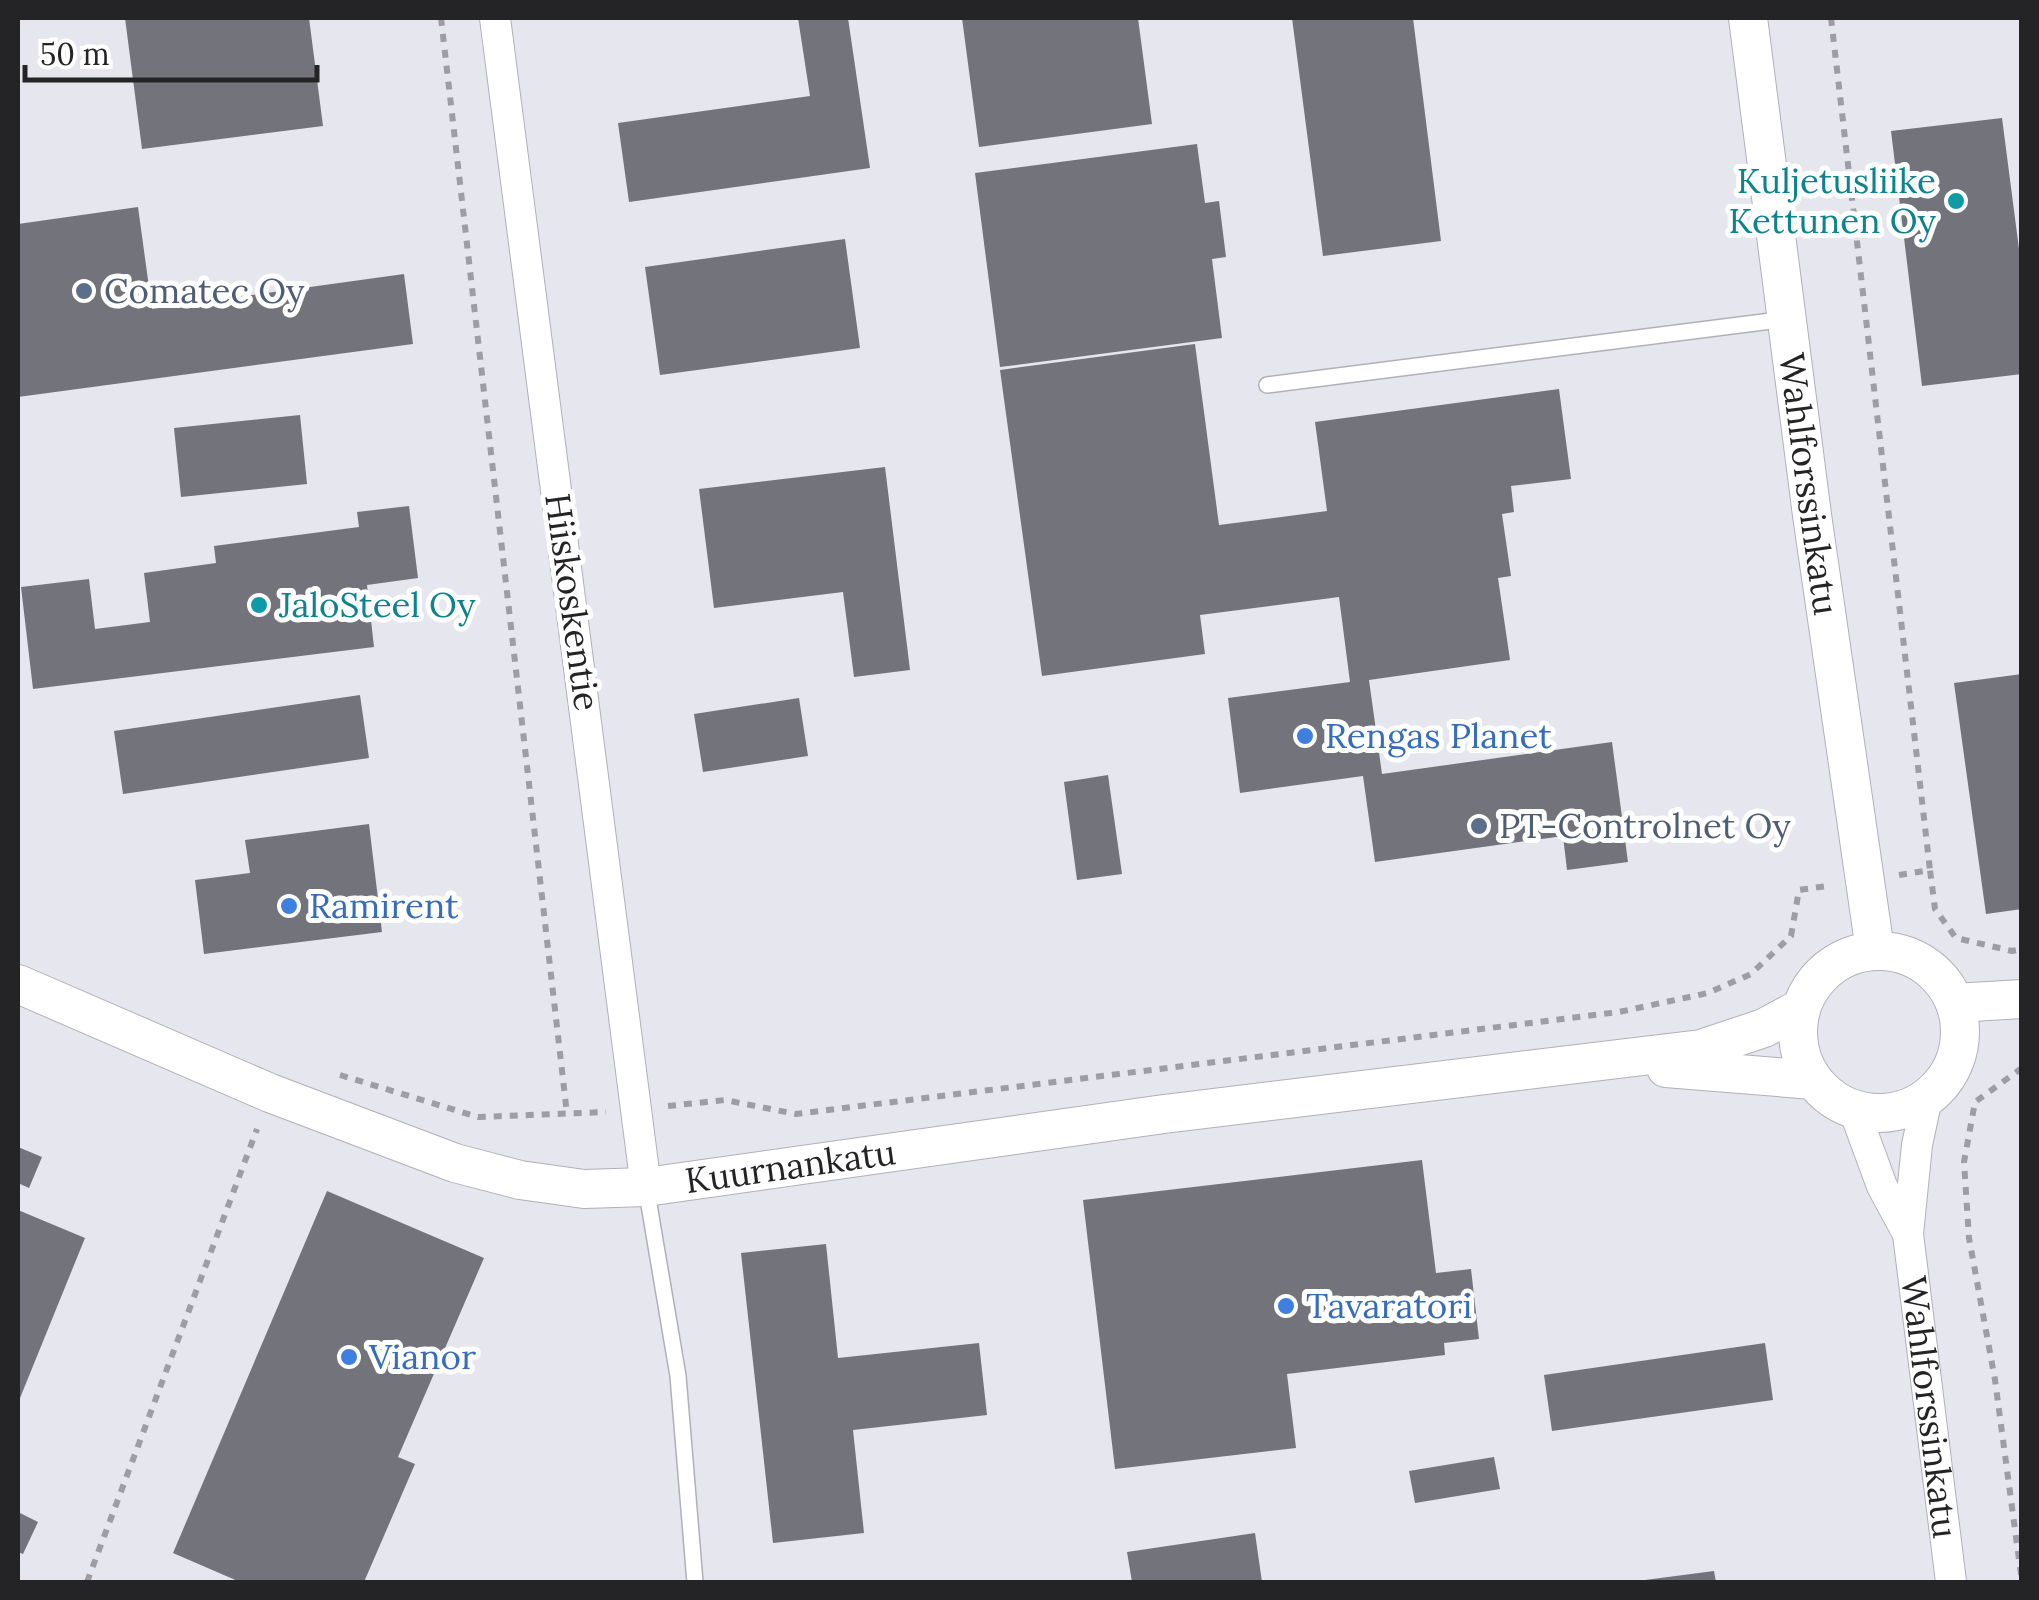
<svg xmlns="http://www.w3.org/2000/svg" width="2039" height="1600" font-family="Lora,serif">
	<rect width="100%" height="100%" fill="#e6e6ef"/>
	<path fill="#73737b" d="M125 18H309L323 126 142 149Z
		M798 18H848L870 168 629 202 618 123 810 96Z
		M962 18H1138L1152 124 979 147Z
		M1292 18H1413L1441 241 1323 256Z
		M2002 118 2022 272V374L1922 386 1891 131Z
		M1197 144 1205 203 1219 201 1226 257 1212 259 1222 338 1000 367 975 173Z
		M138 207 152 309 404 274 413 344 18 397V224Z
		M845 239 860 348 660 375 645 267Z
		M1195 344 1219 525 1327 511 1315 422 1559 389 1571 479 1511 486 1514 512 1502 514 1511 576 1498 578 1510 660 1369 680 1382 774 1612 742 1628 862 1567 870 1563 836 1375 862 1363 776 1240 793 1228 698 1350 682 1339 597 1200 615 1205 654 1042 676 1000 370Z
		M300 415 307 484 181 497 174 428Z
		M885 467 910 670 854 677 843 592 714 608 699 489Z
		M409 506 418 578 367 585 374 647 33 689 21 587 89 579 95 629 150 622 144 573 216 563 214 546 359 527 357 512Z
		M2022 674V909L1986 914 1954 683Z
		M360 695 369 758 123 794 114 731Z
		M799 698 808 756 703 772 694 714Z
		M1108 775 1122 874 1077 880 1064 782Z
		M369 824 382 932 204 954 195 880 250 873 245 840Z
		M18 1147 42 1157 29 1188 18 1183Z
		M1422 1160 1436 1273 1471 1269 1479 1339 1444 1343 1445 1355 1287 1374 1296 1448 1115 1469 1083 1200Z
		M327 1191 484 1258 398 1457 415 1464 364 1582H240L173 1553Z
		M18 1210 85 1238 18 1403Z
		M826 1244 838 1358 979 1343 987 1415 853 1430 864 1533 773 1543 741 1253Z
		M1765 1343 1773 1400 1552 1431 1544 1375Z
		M1494 1457 1500 1489 1415 1503 1409 1471Z
		M18 1512 38 1522 23 1554 18 1552Z
		M1255 1533 1262 1582H1132L1127 1552Z
		M1714 1571 1716 1582H1645V1580Z"/>
	<g fill="none" stroke-linecap="round" stroke-linejoin="round">
		<g stroke="#b0b0b9" stroke-width="18">
			<path id="service" d="M1267 385 1787 319
				M646 1187 678 1376 695 1582"/>
		</g>
		<g stroke="#b0b0b9" stroke-width="32">
			<g id="minor">
				<path d="M495 18 646 1187"/>
				<path id="s1" d="M1927 1098 1917 1145 1908 1234 1951 1582"/>
				<path d="M1854 1110 1882 1186 1908 1234"/>
			</g>
		</g>
		<g stroke="#b0b0b9" stroke-width="40">
			<g id="tertiary">
				<path id="s2" d="M1748 18 1812 515 1875 950"/>
				<circle cx="1879" cy="1032" r="81"/>
				<path id="s3" d="M18 984 270 1093 455 1163 520 1180 584 1189 646 1187 1164 1114 1701 1049 1764 1028 1801 1008"/>
				<path d="M1955 1003 2022 999"/>
				<path d="M1666 1068 1813 1080"/>
			</g>
		</g>
		<path stroke="#9d9da3" stroke-width="6" stroke-dasharray="8 8" stroke-linecap="butt" d="M441 18 567 1114
			M1831 18 1930 870
			M1899 875 1930 870 1935 909 1956 938 2012 951 2022 949
			M2022 1068 1975 1102 1964 1162 1969 1238 1995 1380 2022 1582
			M340 1075 478 1117 606 1112
			M668 1106 725 1100 796 1114 1619 1012 1708 993 1751 974 1791 936 1799 890 1827 886
			M87 1582 257 1129"/>
		<use href="#service" stroke="#fff" stroke-width="15"/>
		<use href="#minor" stroke="#fff" stroke-width="30"/>
		<use href="#tertiary" stroke="#fff" stroke-width="38"/>
	</g>
	<g fill="#0f9aa8" stroke="#fff" stroke-width="4">
		<circle cx="1956" cy="201" r="10"/>
		<circle cx="259" cy="605" r="10"/>
	</g>
	<g fill="#5c6f8a" stroke="#fff" stroke-width="4">
		<circle cx="84" cy="291" r="10"/>
		<circle cx="1479" cy="826" r="10"/>
	</g>
	<g fill="#3f7fe0" stroke="#fff" stroke-width="4">
		<circle cx="1305" cy="736" r="10"/>
		<circle cx="289" cy="906" r="10"/>
		<circle cx="1286" cy="1306" r="10"/>
		<circle cx="349" cy="1357" r="10"/>
	</g>
	<g text-anchor="middle" stroke-width="10" stroke-linejoin="round" paint-order="stroke">
		<g font-size="35" fill="#0d838f" stroke="#fff" text-anchor="end">
			<text x="1936" y="193">Kuljetusliike<tspan x="1936" dy="40">Kettunen Oy</tspan></text>
			<text x="279" y="617" text-anchor="start">JaloSteel Oy</text>
		</g>
		<g font-size="35" fill="#4e5e75" stroke="#fff" text-anchor="start">
			<text x="104" y="303">Comatec Oy</text>
			<text x="1499" y="838">PT-Controlnet Oy</text>
		</g>
		<g font-size="35" fill="#242427" stroke="#fff">
			<text dy="12" stroke="none"><textPath href="#s2" startOffset="470">Wahlforssinkatu</textPath></text>
			<text transform="translate(572 602) rotate(82)" y="12">Hiiskoskentie</text>
			<text dy="12" stroke="none"><textPath href="#s3" startOffset="812">Kuurnankatu</textPath></text>
			<text dy="12" stroke="none"><textPath href="#s1" startOffset="312">Wahlforssinkatu</textPath></text>
		</g>
		<g font-size="35" fill="#366cbe" stroke="#fff" text-anchor="start">
			<text x="1325" y="748">Rengas Planet</text>
			<text x="309" y="918">Ramirent</text>
			<text x="1306" y="1318">Tavaratori</text>
			<text x="369" y="1369">Vianor</text>
		</g>
	</g>
	<rect width="2039" height="1600" fill="none" stroke="#242427" stroke-width="40"/>
	<path d="M25 65v15h292v-15" fill="none" stroke="#242427" stroke-width="5"/>
	<text x="40" y="65" font-size="30" fill="#242427" stroke="#ffffff" stroke-width="8" paint-order="stroke">50 m</text>
</svg>
